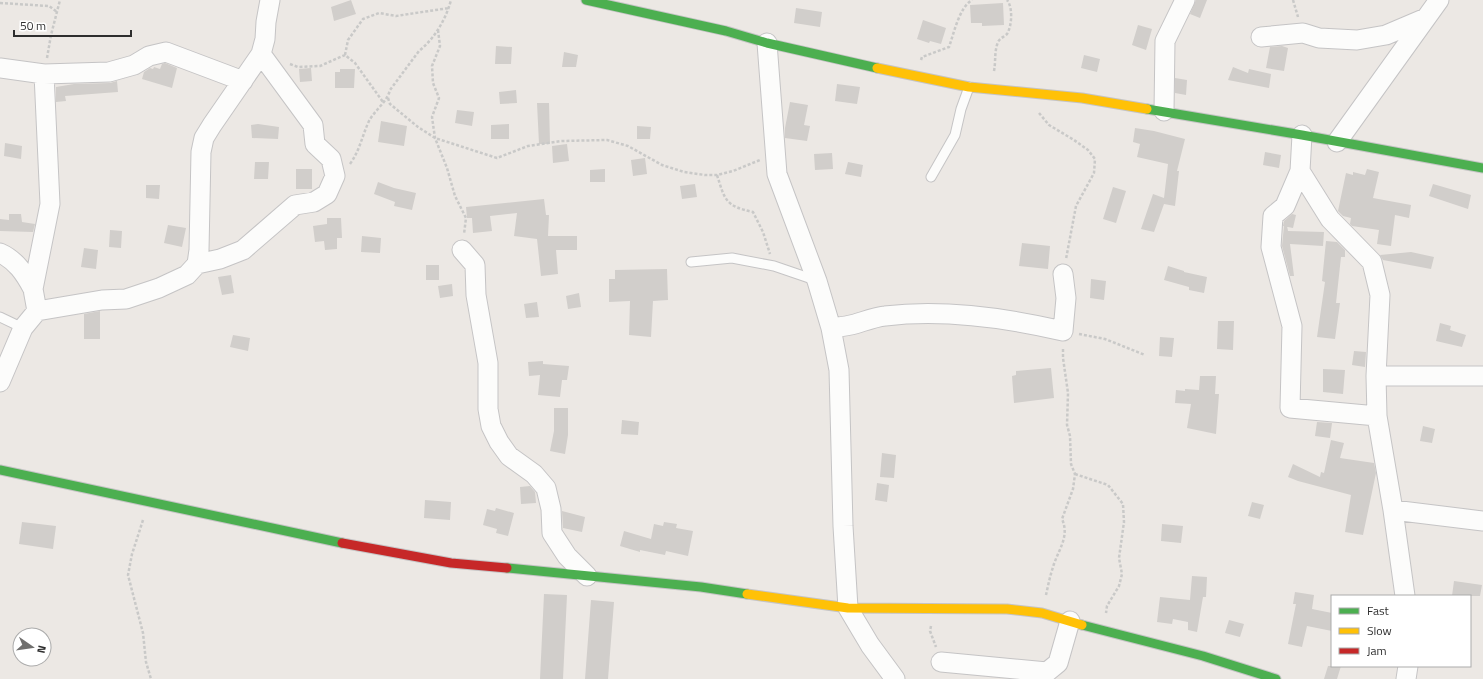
<svg xmlns="http://www.w3.org/2000/svg" width="1483" height="679" font-family="'Titillium Web',sans-serif">
	<rect width="100%" height="100%" fill="#ece8e4"/>
	<path fill="#d1cecb" d="M351 0 356 14 334 21 331 7Z
		M1196 0H1207L1200 18 1190 14Z
		M1003 3 1004 25 982 26V23H971L970 5Z
		M796 8 822 12 820 27 794 23Z
		M923 20 946 28 941 44 930 41 929 43 917 39Z
		M1138 25 1152 29 1146 50 1132 45Z
		M496 46 512 47 511 64H495Z
		M1282 46 1288 48 1284 71 1266 68 1270 47Z
		M564 52 578 55 576 67H562Z
		M1084 55 1100 59 1097 72 1081 68Z
		M165 63 177 68 172 88 142 79 144 72 150 68 153 69 154 67 160 69 162 64Z
		M1233 67 1248 73 1249 69 1271 74 1269 88 1228 80Z
		M311 68 312 81 300 82 299 69Z
		M340 69H355L354 88H335V72H340Z
		M1175 78 1187 80 1186 95 1175 93Z
		M117 81 118 92 65 96 66 101 56 102V87L74 84 110 83Z
		M837 84 860 87 857 104 835 101Z
		M516 90 517 103 500 104 499 92Z
		M790 102 808 105 804 125 810 126 807 141 785 138V128Z
		M537 103H549L550 144H539Z
		M457 110 474 112 472 126 455 123Z
		M381 121 407 126 404 146 378 142Z
		M258 124 279 127 278 139 252 138 251 125Z
		M509 124V139H491V125Z
		M637 126 651 127 650 139H637Z
		M1135 128 1154 131 1185 139 1177 171H1179L1175 206 1164 204 1154 232 1141 229 1153 194 1164 198 1168 164 1137 157 1140 144 1133 142Z
		M5 143 22 146 21 159 4 156Z
		M567 144 569 161 553 163 552 146Z
		M1265 152 1281 155 1279 168 1263 165Z
		M832 153 833 169 815 170 814 154Z
		M645 158 647 174 633 176 631 160Z
		M255 162H269L268 179H254Z
		M848 162 863 165 861 177 845 174Z
		M296 169H312V189H296Z
		M605 169V182H590V170Z
		M1367 169 1379 172 1373 198 1411 205 1409 218 1395 215 1391 246 1377 244 1379 230 1352 226 1350 224 1351 218 1343 216 1338 211 1346 173 1353 175V172L1365 175Z
		M378 182 394 188 416 193 412 210 394 206 395 202 374 194Z
		M695 184 697 197 682 199 680 186Z
		M1433 184 1471 195 1468 209 1429 196Z
		M146 185H160L159 199 146 198Z
		M1113 187 1126 191 1116 223 1103 219Z
		M544 199 546 215H549L548 236H577V250H556L558 274 541 276 537 239 514 236 517 213 490 216 492 231 473 233 472 218H467L466 207Z
		M9 214H21L22 222 35 224 33 232 0 231V219L9 220Z
		M1292 214 1296 215 1293 228 1283 226 1284 221Z
		M327 218H341L342 238H337V249L325 250 324 241 315 242 313 226 327 224Z
		M168 225 186 228 182 247 164 243Z
		M1284 226H1287L1288 231 1324 232 1323 246 1290 244 1294 276H1290L1282 246Z
		M110 230 122 231 121 248 109 247Z
		M362 236 381 238 380 253 361 252Z
		M1326 241 1337 242 1345 250V257H1341L1336 303H1340L1335 339 1317 337 1325 282 1322 281Z
		M1022 243 1050 246 1048 269 1019 266Z
		M84 248 98 250 96 269 81 267Z
		M1411 252 1434 257 1431 269 1383 260 1380 255Z
		M426 265H439V280H426Z
		M1168 266 1184 271V272L1207 277 1204 293 1189 290V287L1164 280Z
		M667 269 668 300 653 301 651 337 629 335 630 301 609 302V279H615V270Z
		M231 275 234 293 222 295 218 277Z
		M1091 279 1106 281 1104 300 1090 298Z
		M452 284 453 296 440 298 438 286Z
		M579 293 581 307 568 309 566 296Z
		M537 302 539 317 526 318 524 304Z
		M100 311V339H84V314Z
		M1218 321H1234L1233 350 1217 349Z
		M1440 323 1451 326 1450 330 1466 335 1462 347 1436 341Z
		M233 335 250 338 248 351 230 347Z
		M1160 337 1174 338 1172 357 1159 356Z
		M1354 351 1366 352 1365 367 1352 365Z
		M543 361V364L569 366 567 380H562L560 397 538 395 540 375 529 376 528 362Z
		M1051 368 1054 398 1014 403 1012 376 1016 375V371Z
		M1323 369 1345 370 1343 394 1323 392Z
		M1200 376H1216L1215 394H1219L1216 434 1187 428 1191 404 1175 403 1176 390 1185 391V389L1199 390Z
		M554 408H568V435L565 454 550 451 554 431Z
		M622 420 639 422 638 435 621 434Z
		M1317 422 1332 423 1330 438 1315 436Z
		M1423 426 1435 429 1432 443 1420 441Z
		M1331 440 1344 443 1340 458 1374 463 1376 473 1363 535 1345 532 1351 495 1298 481 1288 477 1293 464 1320 477 1321 472 1324 473Z
		M882 453 896 455 894 478 880 477Z
		M877 483 889 485 887 502 875 500Z
		M530 486 535 492 536 503 521 504 520 487Z
		M425 500 451 502 450 520 424 518Z
		M1252 502 1264 505 1260 519 1248 516Z
		M496 508 514 513 508 536 496 533 497 529 483 525 487 509 495 511Z
		M562 511 585 517 582 532 563 528Z
		M22 522 56 526 53 549 19 544Z
		M664 522 677 524 676 528 693 531 688 556 666 551 665 555 640 550V552L620 546 624 531 651 539 654 524 663 526Z
		M1162 524 1183 526 1181 543 1161 541Z
		M1192 576 1207 577 1206 597H1203L1197 632 1188 630V622L1173 619 1172 624 1157 622 1160 597 1190 600Z
		M1454 581 1482 585 1480 596H1452Z
		M1295 592 1314 595 1312 609 1332 613V631L1307 626 1302 647 1288 644 1296 604H1293Z
		M544 594 567 595 563 679H540Z
		M591 600 614 602 608 679H585Z
		M1229 620 1244 624 1240 637 1225 633Z
		M1328 666H1341L1337 679H1324Z"/>
	<g fill="none" stroke-linecap="round" stroke-linejoin="round">
		<g stroke="#c5c4c5" stroke-width="11">
			<path id="lane" d="M931 177 955 135 961 109 969 87
				M691 262 732 258 774 266 815 280
				M0 317 23 328"/>
		</g>
		<g stroke="#c5c4c5" stroke-width="21">
			<path id="street" d="M1261 37 1303 33 1319 38 1357 40 1386 35 1426 18
				M767 43 777 174 817 281 831 328 839 370 843 526 848 608 870 645 895 679
				M0 68 44 74
				M1164 111 1165 41 1185 0
				M1302 135 1300 171 1285 206 1273 216 1271 247 1292 326 1290 408 1377 416
				M1337 142 1439 0
				M1300 171 1330 219 1372 262 1380 295 1376 376 1377 416 1393 510 1405 596
				M462 250 475 265 476 295 488 363V409L491 426 499 442 509 456 534 474 546 488 551 509 552 533 567 556 587 576
				M0 253C16 260 25 274 33 289
				M197 264 220 259 243 250 295 205 314 202 327 194 335 176 331 159 315 144 313 125 261 54
				M37 311 33 289 50 204 44 74 109 72 134 65 149 56 166 52 243 81
				M831 328C839 327 848 326 855 324 865 321 875 317 885 316 942 309 1007 318 1063 331L1066 298 1063 274
				M1376 376H1483
				M0 382 23 328 37 311 102 300 126 299 159 288 187 275 197 264 199 250 201 152 204 138 212 125 261 54 265 39 266 22 270 0
				M1393 510 1483 521
				M941 662 1047 672 1058 663 1070 621
				M1406 679 1408 666"/>
		</g>
		<g stroke="#c5c4c5" stroke-width="11">
			<path id="fast" d="M586 0 726 31 767 43 877 68
				M1147 109 1302 135 1483 168
				M0 470 342 543
				M507 568 701 587 747 594
				M1082 625 1203 656 1276 679"/>
		</g>
		<g stroke="#c5c4c5" stroke-width="11">
			<path id="slow" d="M877 68 969 87 1082 98 1147 109
				M747 594 848 608 1007 609 1042 613 1082 625"/>
		</g>
		<g stroke="#c5c4c5" stroke-width="11">
			<path id="jam" d="M342 543 451 563 507 568"/>
		</g>
		<path stroke="#c9c9c8" stroke-width="2.5" stroke-dasharray="3 2" stroke-linecap="butt" d="M1293 0 1298 17
			M0 3 49 6 57 12
			M438 30 440 46 432 66 433 83 439 98 432 117 435 138 447 168 455 196 466 218 464 234
			M345 55 348 40 363 19 379 13 396 16 449 8
			M47 58 51 35 60 0
			M921 60 922 57 949 47C954 33 959 8 972 0
			M290 64 298 67 320 66 345 55 355 63 383 102
			M994 71C996 61 994 52 998 42 1000 38 1004 37 1007 34 1012 26 1013 7 1007 0
			M388 98 390 104 418 127 435 138 497 158 528 146 561 141 607 140 628 146 662 165 684 172 705 175H717L733 171 760 160
			M1039 113 1049 125 1074 140 1088 150 1095 159 1094 173 1076 206 1066 259
			M350 164C360 150 362 136 369 121 375 110 387 102 390 90L419 51C435 38 446 19 451 0
			M717 175C725 200 725 206 753 212L763 232 770 254
			M1079 334 1105 339 1145 355
			M1075 474 1108 485 1123 504 1124 522 1119 558 1122 574 1119 586 1107 606 1106 613
			M143 520 132 554 128 575 143 633 146 662 151 679
			M1046 595C1048 586 1050 576 1053 567 1058 550 1070 537 1062 519L1073 489 1075 474 1071 464 1070 436 1067 425 1068 393 1063 358V348
			M931 626 930 631 936 647"/>
		<use href="#lane" stroke="#fcfcfb" stroke-width="9"/>
		<use href="#street" stroke="#fcfcfb" stroke-width="19"/>
		<use href="#fast" stroke="#4caf50" stroke-width="9"/>
		<use href="#slow" stroke="#ffc107" stroke-width="9"/>
		<use href="#jam" stroke="#c62828" stroke-width="9"/>
	</g>
	<rect x="1331" y="595" width="140" height="72" fill="#ffffff" stroke="#ababab"/>
	<rect x="1339" y="608" width="20" height="6" fill="#4caf50" stroke="#ababab"/>
	<text x="1367" y="615" font-size="12" fill="#2e2e2e">Fast</text>
	<rect x="1339" y="628" width="20" height="6" fill="#ffc107" stroke="#ababab"/>
	<text x="1367" y="635" font-size="12" fill="#2e2e2e">Slow</text>
	<rect x="1339" y="648" width="20" height="6" fill="#c62828" stroke="#ababab"/>
	<text x="1367" y="655" font-size="12" fill="#2e2e2e">Jam</text>
	<g transform="translate(32 647) rotate(103)"><circle r="19" fill="#ffffff" stroke="#ababab"/>
	<path d="M0-3L7 15L0 10L-7 15Z" fill="#706f6e"/>
	<text y="-6" font-size="11" font-weight="bold" text-anchor="middle" fill="#2e2e2e">N</text>
	</g>
	<path d="M14 30v6h117v-6" fill="none" stroke="#2e2e2e" stroke-width="2"/>
	<text x="20" y="30" font-size="12" fill="#2e2e2e" stroke="#ffffff" stroke-width="3" paint-order="stroke">50 m</text>
</svg>
